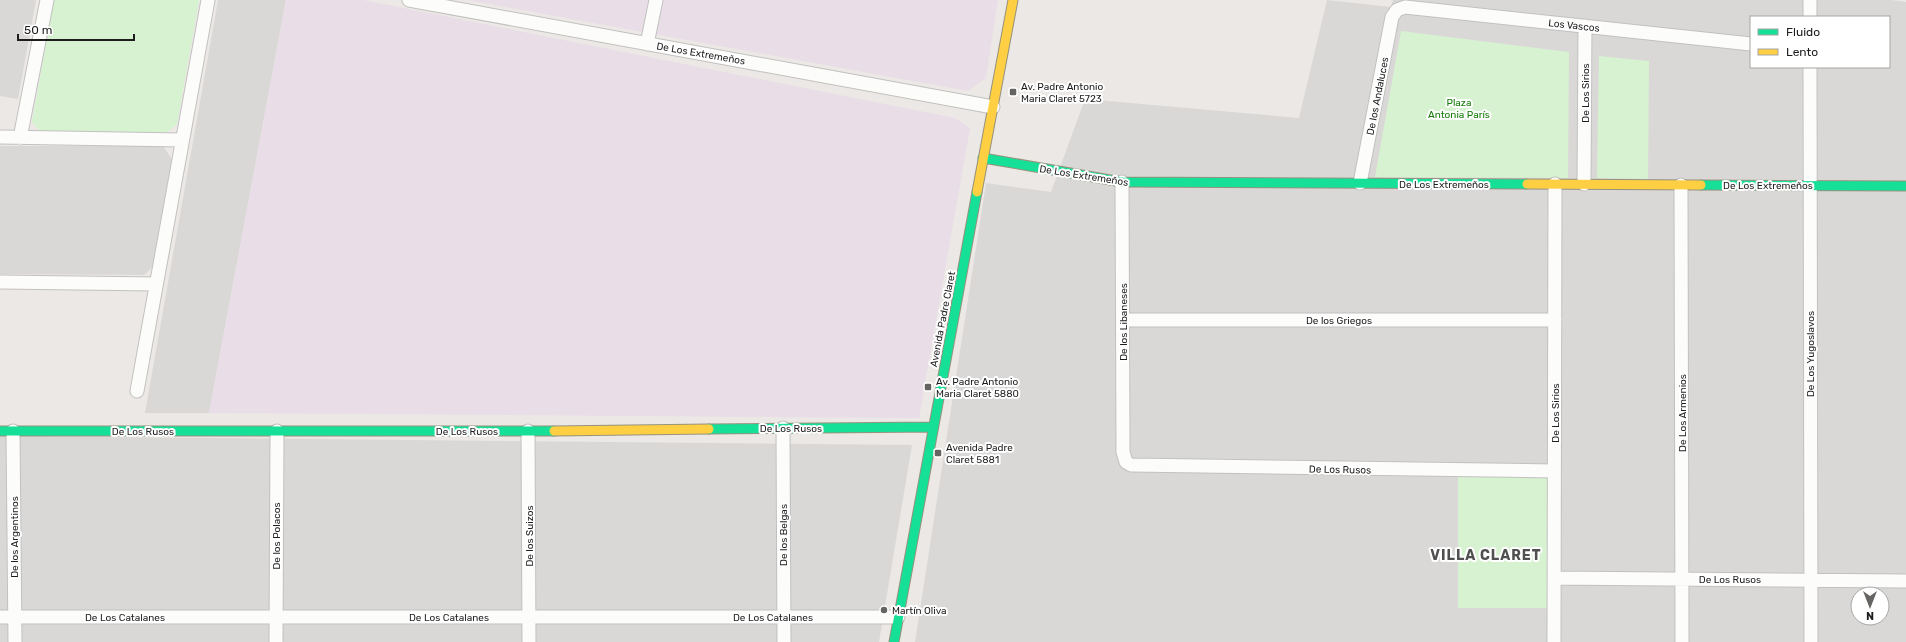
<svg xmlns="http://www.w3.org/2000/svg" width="1906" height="642" font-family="Rubik,sans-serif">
	<rect width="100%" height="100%" fill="#ebe8e5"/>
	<path fill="#dad8d7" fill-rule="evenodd" d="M0 0H36L18 99 0 96Z
		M218 0H286L209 413H145Z
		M1327 0 1391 7 1393 0H1891L1906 2V642H915L986 183 1051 192 1085 99 1299 118ZM1751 17H1889V67H1751ZM1858 594H1882V618H1858Z
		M0 146H163L172 159 156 264 144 275 0 274Z
		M0 436 912 445 879 642H0Z"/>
	<path fill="#e9dde7" d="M286 0H363L955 118 970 128 919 418 209 413Z
		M467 0H998L986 78 968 91Z"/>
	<path fill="#d6f2d0" d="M54 0H199L177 124 165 134 41 132 32 122Z
		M1401 31 1569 52 1568 178 1375 177Z
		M1599 56 1649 61 1648 179 1597 178Z
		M1458 473 1550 475 1551 608H1458Z"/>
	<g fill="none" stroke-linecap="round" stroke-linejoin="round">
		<g stroke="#c2c1c0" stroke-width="15">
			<path id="street" d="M409 0 993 107
				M1810 17V0
				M647 44 656 0
				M1810 67 1811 642
				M0 137 182 140
				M20 138 47 0
				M1122 182 1123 452 1126 462 1131 465 1554 471
				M1360 183 1392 17 1397 10 1405 7 1751 44
				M1584 184 1585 26
				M1681 185 1682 642
				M0 282 156 284
				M1123 320H1555
				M137 391 208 0
				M783 428 784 642
				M13 431 15 642
				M528 431 529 642
				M1554 578 1906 581
				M0 617H898
				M276 642 277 431
				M1554 642 1555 184"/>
		</g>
		<g stroke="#96927d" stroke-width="11">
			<path id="fast" d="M983 158 1122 182 1527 184
				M1701 185 1906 186
				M709 429 933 427
				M0 431H554
				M894 642 977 192"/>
		</g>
		<g stroke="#96927d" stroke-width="11">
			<path id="slow" d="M1527 184 1701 185
				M977 192 1013 0
				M554 431 709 429"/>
		</g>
		<use href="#street" stroke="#fcfcfb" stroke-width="13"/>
		<use href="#fast" stroke="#16e098" stroke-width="9"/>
		<use href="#slow" stroke="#ffcf43" stroke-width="9"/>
	</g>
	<g fill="#656463" stroke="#fff" stroke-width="1.5">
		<rect x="1009" y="88" width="8" height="8" rx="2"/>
		<rect x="924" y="383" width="8" height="8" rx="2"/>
		<rect x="934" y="449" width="8" height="8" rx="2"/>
		<circle cx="884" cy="610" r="4"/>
	</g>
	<g text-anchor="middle" stroke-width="4" stroke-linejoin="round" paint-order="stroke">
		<g font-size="10" fill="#1d1d1d" stroke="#fff">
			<text transform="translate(1574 25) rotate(6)" y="4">Los Vascos</text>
			<text transform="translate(701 53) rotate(10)" y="4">De Los Extremeños</text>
			<text transform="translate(1585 93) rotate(-90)" y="4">De Los Sirios</text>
			<text transform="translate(1377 96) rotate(-79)" y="4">De los Andaluces</text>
			<text transform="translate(1084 175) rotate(9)" y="4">De Los Extremeños</text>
			<text x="1444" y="188">De Los Extremeños</text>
			<text x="1768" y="189">De Los Extremeños</text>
			<text transform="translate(942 319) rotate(-79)" y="4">Avenida Padre Claret</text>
			<text x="1339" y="324">De los Griegos</text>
			<text transform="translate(1123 322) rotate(-90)" y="4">De los Libaneses</text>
			<text transform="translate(1810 354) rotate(-90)" y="4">De Los Yugoslavos</text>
			<text transform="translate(1555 413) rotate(-90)" y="4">De Los Sirios</text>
			<text transform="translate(1682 413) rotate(-90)" y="4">De Los Armenios</text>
			<text x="791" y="432">De Los Rusos</text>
			<text x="143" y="435">De Los Rusos</text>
			<text x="467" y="435">De Los Rusos</text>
			<text transform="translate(1340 469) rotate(1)" y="4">De Los Rusos</text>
			<text transform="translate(783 535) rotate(-90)" y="4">De los Belgas</text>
			<text transform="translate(276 536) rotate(-90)" y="4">De los Polacos</text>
			<text transform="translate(529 536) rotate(-90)" y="4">De los Suizos</text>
			<text transform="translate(14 537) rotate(-90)" y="4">De los Argentinos</text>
			<text x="1730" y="583">De Los Rusos</text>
			<text x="125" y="621">De Los Catalanes</text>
			<text x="449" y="621">De Los Catalanes</text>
			<text x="773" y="621">De Los Catalanes</text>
		</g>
		<g font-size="10" fill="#1d1d1d" stroke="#fff" text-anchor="start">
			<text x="1021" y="90">Av. Padre Antonio<tspan x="1021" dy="12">Maria Claret 5723</tspan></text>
			<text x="936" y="385">Av. Padre Antonio<tspan x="936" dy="12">Maria Claret 5880</tspan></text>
			<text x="946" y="451">Avenida Padre<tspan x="946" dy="12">Claret 5881</tspan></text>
			<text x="892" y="614">Martín Oliva</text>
		</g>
		<g font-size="10" fill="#177c0a" stroke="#fff">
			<text x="1459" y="106">Plaza<tspan x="1459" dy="12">Antonia París</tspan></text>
		</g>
		<g font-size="14" font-weight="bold" letter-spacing="1" fill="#505050" stroke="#fff">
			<text x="1486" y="560">VILLA CLARET</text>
		</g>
	</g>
	<rect x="1750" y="16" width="140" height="52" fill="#ffffff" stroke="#a5a5a5"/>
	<rect x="1758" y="29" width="20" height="6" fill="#16e098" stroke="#a5a5a5"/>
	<text x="1786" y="36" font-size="12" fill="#1d1d1d">Fluido</text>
	<rect x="1758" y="49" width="20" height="6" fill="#ffcf43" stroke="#a5a5a5"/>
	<text x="1786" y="56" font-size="12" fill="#1d1d1d">Lento</text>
	<g transform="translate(1870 606) rotate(180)"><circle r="19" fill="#ffffff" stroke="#a5a5a5"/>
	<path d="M0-3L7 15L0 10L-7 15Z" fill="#656463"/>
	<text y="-6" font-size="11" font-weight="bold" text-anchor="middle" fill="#1d1d1d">N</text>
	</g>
	<path d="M18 34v6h116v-6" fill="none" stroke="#1d1d1d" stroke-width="2"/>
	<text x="24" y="34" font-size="12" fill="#1d1d1d" stroke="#ffffff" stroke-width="3" paint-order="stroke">50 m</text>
</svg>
